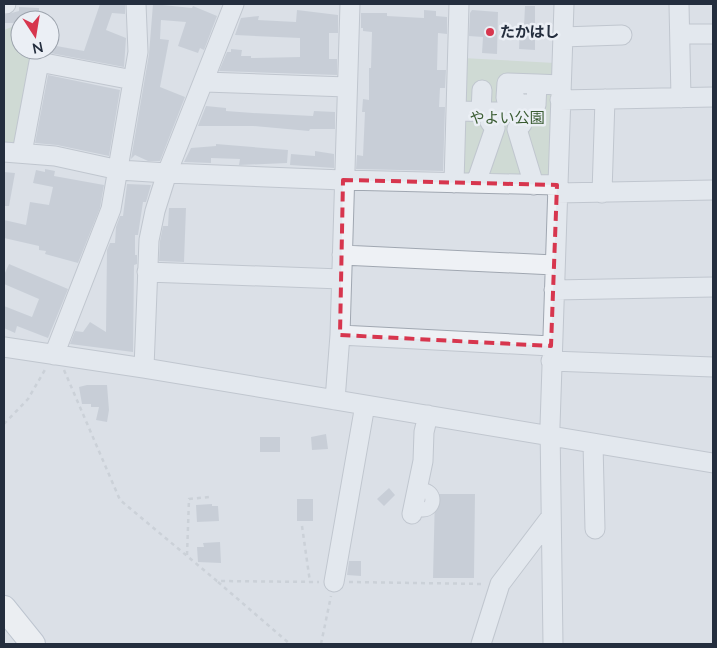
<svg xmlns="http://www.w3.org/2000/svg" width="717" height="648" font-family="Lato,'Noto Sans JP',sans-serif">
	<rect width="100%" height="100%" fill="#dbe0e7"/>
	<path fill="#c1d2bc" d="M17 25 20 26V50H35L17 147 4 146V30Z
		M462 58 555 63 552 176 463 178Z"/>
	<path fill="#b2b9c4" d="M100 4H125V14L112 13 106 30 126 38 124 67 50 53 51 45 84 51Z
		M153 4 192 8 193 6 217 16 204 50 200 48 198 53 178 46 186 22 161 20 160 39 169 40 160 87 185 97 160 161H148L135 155 131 159 149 54Z
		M525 6H535V50L519 49 520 27H524Z
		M19 7 39 8V20H20V23H4V15L19 11Z
		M297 10 338 15V33H329V59H337V75L219 71 227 52H231V49L242 50 241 56H251V58L300 57V38L235 35 241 18 259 16 258 20 296 22Z
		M424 10 436 11V16L447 17V34L438 33 437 70H446L445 88H440L439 107H445L443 171 356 169 357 155 363 156 365 112H362L363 99 369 100V68H371L372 32 363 31V28H361V13H387V16L424 18Z
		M472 10 498 12 497 54 482 53 483 37 469 36 470 13Z
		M48 75 120 90 109 156 57 145 35 143Z
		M206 106 226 108V111L253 113 313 116 314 111 335 112V129H310L309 131 253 126H198Z
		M216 144 288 150 287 163 239 165 240 159 211 158V163L184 162 191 148 216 146Z
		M315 151 334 154V168L290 165 291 154 315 156Z
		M45 169 55 171 54 176 104 185 100 208 78 263 45 254 46 251 39 250V246L4 238V220L26 225 30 202 49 205 53 187 33 183 36 170 45 172Z
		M4 172 15 173 9 206H4Z
		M127 184 151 185 146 202H143L138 235H135V255H137V264L134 265 133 352 70 344 75 331 83 332 90 322 106 332 107 250 110 243H115L116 227 120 216H123Z
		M169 208H186L184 262 159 261 160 241 163 226H168Z
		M9 264 68 289 48 338 17 326 15 333 4 328V306L32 317 39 299 4 284V275Z
		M87 385H107L109 410 107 422 96 420 99 407H91V404H82L79 387Z
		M326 434 328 449 312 450 311 437Z
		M260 437H280V452H260Z
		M389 488 395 495 384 506 377 499Z
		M435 494H475L474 578H433Z
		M297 499H313V521H297Z
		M212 504V506H218L219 521 197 522 196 505Z
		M220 542 221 563 198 562 197 547H204L203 543Z
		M349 561H361V576L347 575Z"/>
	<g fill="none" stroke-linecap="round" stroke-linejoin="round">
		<g stroke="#a0a7b1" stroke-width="21">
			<path id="minor" d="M4 4H6
				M679 4 681 98
				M680 34H713
				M562 37 622 35
				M205 82 347 87
				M560 100 713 97
				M456 111 502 112
				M481 112 482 90
				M515 113V98H506L507 83 537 84
				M4 152 55 156 119 170 167 173 343 180 557 185
				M22 153 39 62 133 80
				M454 183 459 4
				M476 183 495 128 490 122V112
				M534 185 517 129 522 124 525 104 536 105 537 84 561 85
				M557 193 713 190
				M602 193 605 99
				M342 255 554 265
				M147 272 341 279
				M554 290 713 287
				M340 335 551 346
				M4 347 144 368 713 463
				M54 355 111 209 138 52 136 4
				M551 361 713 367
				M144 368 149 240 155 211 167 173 234 4
				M335 400 340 335 350 4
				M593 443 595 529
				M416 500a7 7 0 1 1 14 0a7 7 0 1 1-14 0Z
				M412 514 423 461 424 432 428 415
				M334 582 365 405
				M481 644 500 584 550 518
				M553 644 550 426 564 4"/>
		</g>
		<g stroke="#9aa4b3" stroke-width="26">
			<path id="major" d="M4 608 33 644"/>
		</g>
		<path stroke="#b9bec5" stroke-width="2.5" stroke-dasharray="4 4" stroke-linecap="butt" d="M64 370 120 500 217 581 319 582
			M4 424 28 399 46 368
			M302 526 310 582
			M187 555 189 499 209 497
			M218 582 290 644
			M349 582 484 584
			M321 644 331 596"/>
		<use href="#minor" stroke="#eef1f5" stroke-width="19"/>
		<use href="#major" stroke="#fff" stroke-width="24"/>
	</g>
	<path d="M0 0H717V648H0ZM343 180 557 185 551 346 340 335Z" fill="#dbe0e7" fill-opacity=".55" fill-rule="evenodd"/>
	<path fill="none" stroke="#d7364e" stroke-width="4" stroke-dasharray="10 6" stroke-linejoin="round" d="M343 180 557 185 551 346 340 335Z"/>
	<circle fill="#d7364e" stroke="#ebeff5" stroke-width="2" cx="490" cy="32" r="5"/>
	<g text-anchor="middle" stroke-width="5" stroke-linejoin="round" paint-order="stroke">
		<g font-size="15" font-weight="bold" fill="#242e3e" stroke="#ebeff5" text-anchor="start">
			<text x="500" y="37">たかはし</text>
		</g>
		<g font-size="15" fill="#395b31" stroke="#ebeff5">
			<text x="507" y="123">やよい公園</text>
		</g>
	</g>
	<rect width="717" height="648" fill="none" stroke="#242e3e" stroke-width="10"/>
	<g transform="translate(35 35) rotate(168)"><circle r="24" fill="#ebeff5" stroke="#9ba2ac"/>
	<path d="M0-4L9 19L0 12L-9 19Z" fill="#d7364e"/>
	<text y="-8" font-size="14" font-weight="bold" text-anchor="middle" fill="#242e3e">N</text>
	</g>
</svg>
